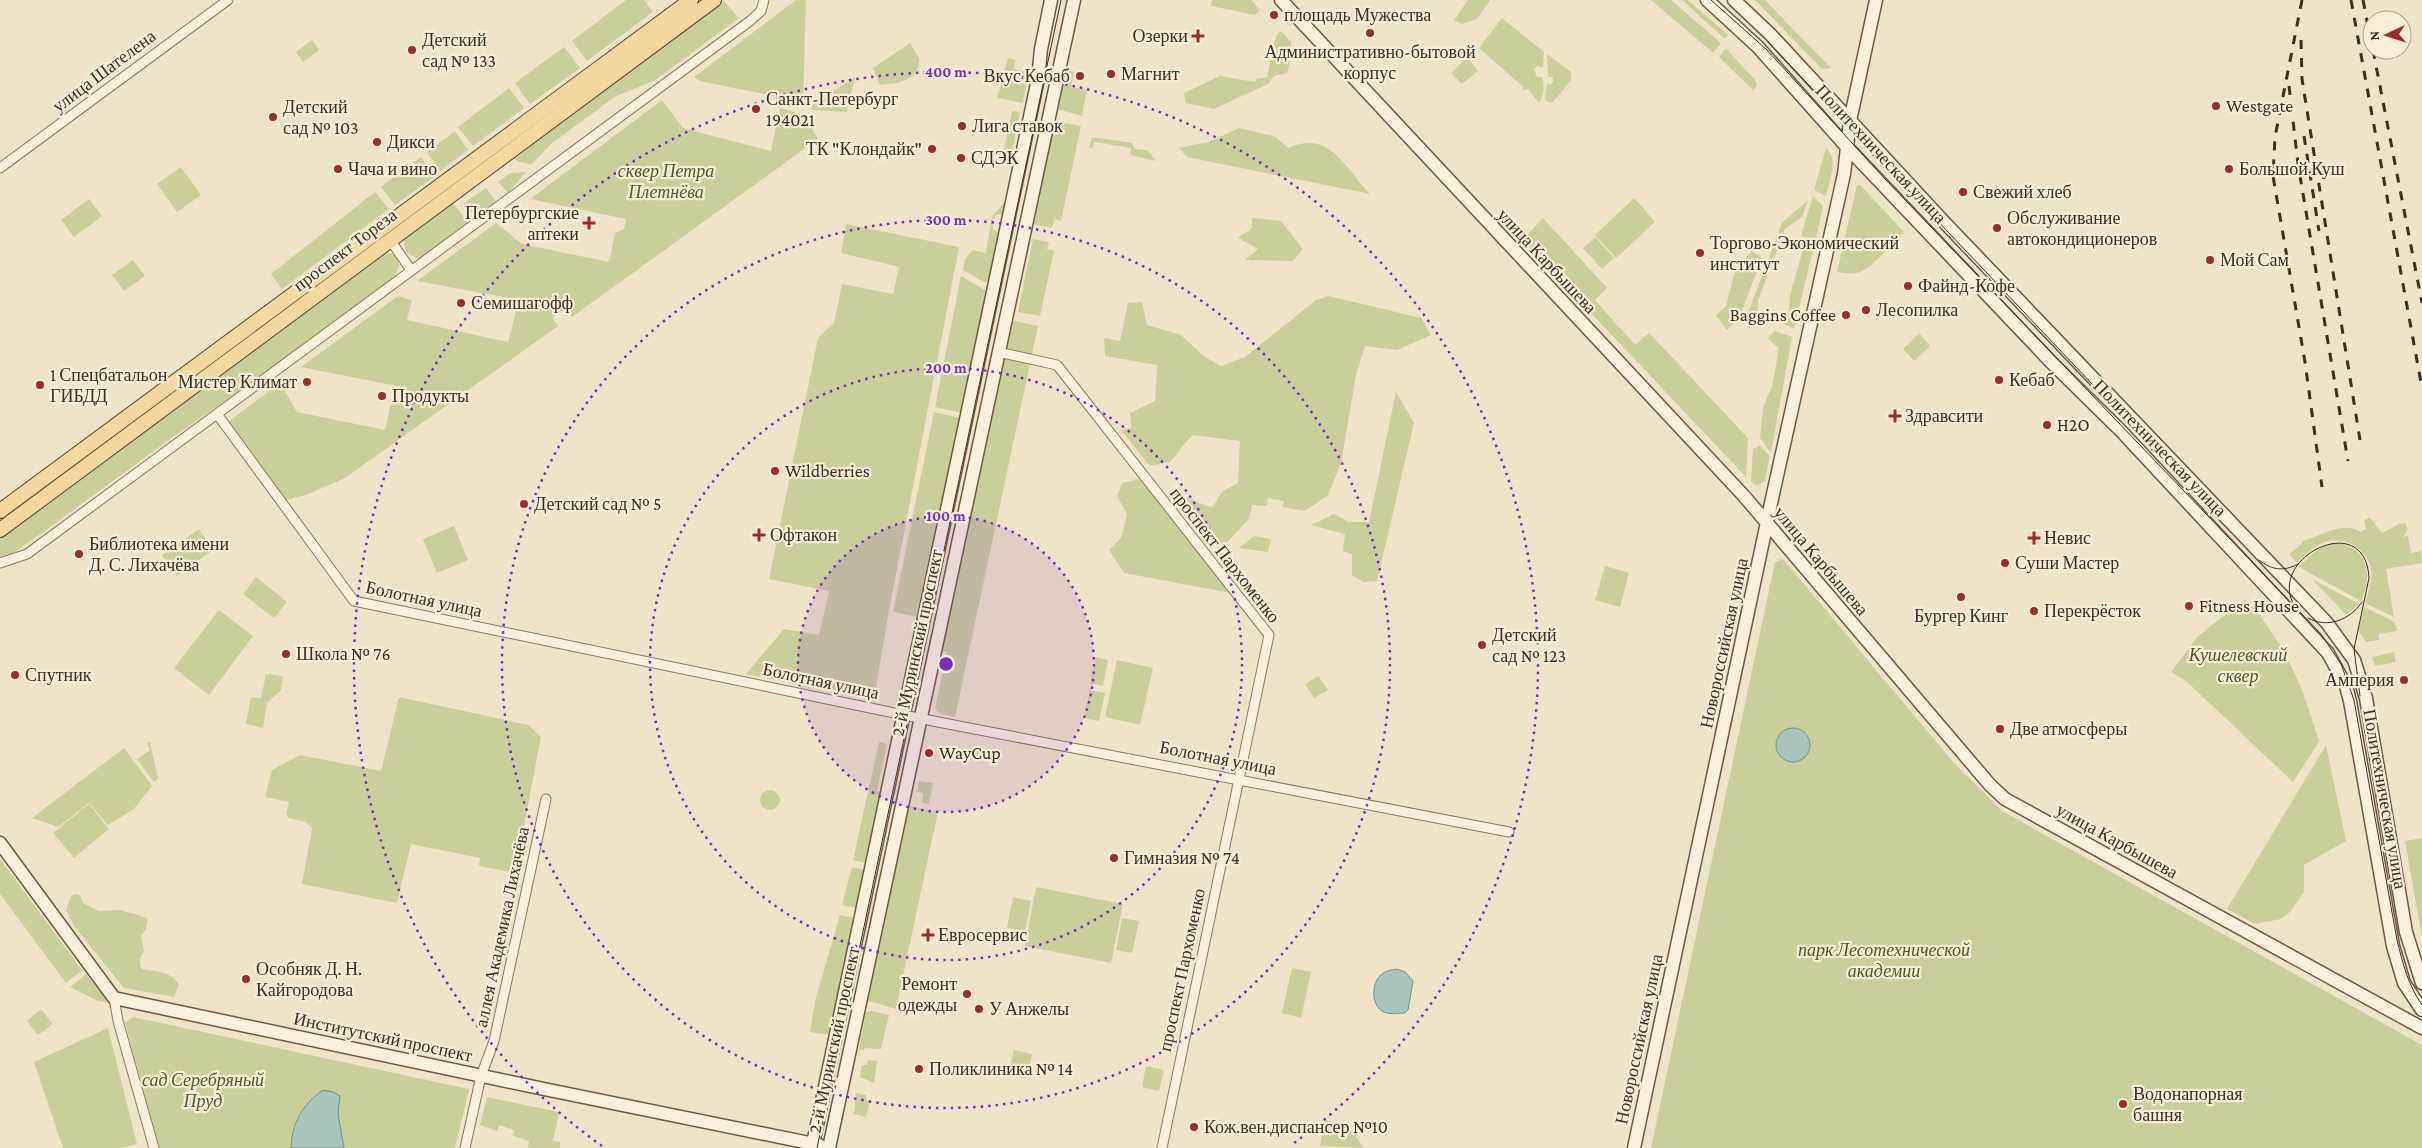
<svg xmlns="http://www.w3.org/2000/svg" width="2422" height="1148" font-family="'Crimson Pro',serif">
	<rect width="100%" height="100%" fill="#f0e4c8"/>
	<path fill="#c9cf9b" d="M626 0H644L653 12 587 61 572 41Z
		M723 0 739 18 654 81 616 96 551 144 532 164 518 162 512 157Z
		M796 0H806L803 107 780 100 779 97 699 81 694 77Z
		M1212 0H1251L1260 10 1255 15 1211 6Z
		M1468 0H1490L1477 19 1462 24 1454 20Z
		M1651 0H1671L1721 43 1713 53Z
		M1682 0H1688L1728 35 1725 39Z
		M1755 0H1765L1831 68 1822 69Z
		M1502 18 1544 52 1543 68 1537 66 1534 69 1537 77H1542C1545 84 1544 96 1539 103L1528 89 1523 90V87L1479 48Z
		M1281 31 1291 42 1290 62 1287 73 1274 76 1268 84 1214 109 1186 103 1184 93 1220 76 1255 82 1257 79 1267 77 1276 36Z
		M312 40 319 50 303 62 296 52Z
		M910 43 919 58C921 81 897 83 880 85L873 68Z
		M564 47 580 68 530 104 515 83Z
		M1726 48 1755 80 1757 85 1754 91 1719 57Z
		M1547 54 1571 72V81L1553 102 1549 103 1545 99 1547 83 1551 85 1553 82V77H1548Z
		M1467 57 1478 71 1462 84 1451 73Z
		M1008 58 1015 60 1014 69 1028 72 1023 103 997 98Z
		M1067 70 1074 72 1071 87 1087 90 1082 116 1057 109 1062 81Z
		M855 77 847 112 812 110V105Z
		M509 88 524 108 473 146 458 127Z
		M662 100 683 128 771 151 780 108 804 115 818 139 572 317 565 309 552 318 558 326 345 478 306 495 286 500 228 422 280 383 297 412 385 430 390 406 400 400 402 387 301 367 398 296 412 300 407 320 508 342 519 300 417 281 496 223 522 244 609 262 615 233 624 229 626 219 530 199Z
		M1012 111 1020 112 1012 152 1004 150Z
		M1054 121 1081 126 1061 221 1054 219 1052 228 1032 224Z
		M1239 128 1274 136 1288 148C1330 129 1345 168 1370 194L1187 157 1179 148 1209 142Z
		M455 131 468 150 440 171 427 152Z
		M1092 137 1132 143 1135 149 1147 150 1156 161 1130 155 1131 148 1094 142 1093 148H1089Z
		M1826 148C1839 158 1829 182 1826 196L1814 190Z
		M421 157 435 176 395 205 381 187Z
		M181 167 201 195 177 212 157 184Z
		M526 172 508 193 498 182 510 173Z
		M1857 185H1860L1904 232C1893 242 1874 267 1860 272 1853 275 1844 273 1837 272Z
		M486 188 496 201 475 217 464 203Z
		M375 192 389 209 282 289 271 274Z
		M1813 196 1823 206 1816 240 1802 236V232Z
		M1634 198 1655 222 1616 258 1595 235Z
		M89 199 102 216 74 237 61 220Z
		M1808 200 1802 217 1785 229 1758 301V323L1745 321 1782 223Z
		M451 201 468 222 419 259C405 253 403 250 405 236Z
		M1005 202 1003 214 996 215 992 221 993 229 999 233 990 281 984 282 963 270 965 259 973 250 986 253 992 216Z
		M1252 218 1281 221 1303 249 1293 261 1245 260 1258 249 1238 238 1252 228Z
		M1543 218 1607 288 1595 300 1635 345 1649 333 1748 438 1746 477 1522 240Z
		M846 224 959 247 889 611 874 699 746 674 784 629 819 635 829 591 769 579 818 338 834 323 842 284 893 294 899 267 841 253Z
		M1595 237 1614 258 1602 269 1583 248Z
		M1033 239 1049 242 1047 249 1054 251 1040 316 1018 312Z
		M1805 243 1814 246 1794 329 1782 323 1788 321 1790 295 1802 253 1801 246Z
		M385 251 396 256C401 265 399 269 393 278L305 345 170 439 42 533 13 553 0 557V537Z
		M1752 251 1762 258 1739 318 1727 330 1716 315 1726 306 1736 268Z
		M133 260 145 276 124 291 112 275Z
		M961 276 988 292 962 413 935 407Z
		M1329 296 1421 318 1431 335 1397 350 1365 346 1356 375 1341 463 1328 495 1305 511 1283 507 1284 501 1268 498 1267 506 1252 505 1249 519 1219 551 1180 503V495L1212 508 1222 492 1238 483 1240 441 1192 435 1170 462 1150 466 1121 430 1131 428 1130 413 1155 401 1157 365 1105 356 1104 338 1120 341 1128 303 1142 302 1147 325 1181 335 1205 357 1221 366 1245 357 1316 300Z
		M1012 320 1038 326 1032 355 1006 350Z
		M1775 331 1792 337 1771 453 1760 438 1763 408 1772 386 1779 349 1768 338Z
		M1919 333 1930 346 1914 361 1903 349Z
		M1004 358 1030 364 955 717 938 713 935 708 947 652 942 651Z
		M1396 392 1414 423 1377 581 1363 582 1352 575V554L1343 551 1345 534 1311 525 1334 514 1349 522H1369Z
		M934 412 961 418 918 617 893 612Z
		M1760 446 1770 456 1765 481 1757 486 1751 482 1753 449Z
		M1140 479 1231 593 1124 573 1109 550 1121 538 1127 514 1117 496 1122 483Z
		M2370 518 2382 533 2399 524 2405 523 2408 529 2403 537 2408 536 2411 553 2421 551 2422 563 2386 569 2394 617 2365 603C2368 592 2373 580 2371 568 2367 548 2344 536 2325 542 2314 545 2305 555 2297 563L2289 554 2302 544V541C2322 536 2343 520 2361 532L2366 529 2364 520Z
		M454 526 468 560 437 573 423 539Z
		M199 529 213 550 177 576 162 555Z
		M1254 536 1271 539 1268 552 1239 548Z
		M2332 543C2367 544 2374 573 2361 601L2304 570 2299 566 2318 549Z
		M1783 559 1954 763 2002 811 2422 1045V1148H1651L1775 562Z
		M1605 566 1629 573 1620 607 1595 600Z
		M256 577 287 602 274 618 243 594Z
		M2312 579 2359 604 2347 615 2344 613Z
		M2245 599C2284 640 2304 688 2319 742L2293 782 2186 681 2171 672 2197 637Z
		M2364 607 2395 622 2397 631 2379 634V640L2366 642 2358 630Z
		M219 610 253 636 209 695 174 668Z
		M2394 652 2396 662 2375 666 2372 657Z
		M1096 657 1108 660 1103 686 1090 683Z
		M1117 660 1153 668 1140 725 1105 717Z
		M266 674 283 676 281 690 267 703 263 728 246 724 251 697 261 698Z
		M1318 676 1328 690 1314 698 1305 684Z
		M1090 690 1105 693 1099 721 1084 718Z
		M399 697 528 725 541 737 515 873 479 866 480 858 411 844 397 903 302 884 312 829 306 822 289 818 286 814 289 802 265 797 272 770 300 755 381 771Z
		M150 742 158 779 154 782 137 759 150 750 147 743Z
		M879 742 887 744 877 791 881 792 866 863 853 860Z
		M2326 745 2346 841 2304 865V892L2291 911 2281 919 2255 924 2227 909Z
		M124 748 152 786 134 809 108 825 89 803 58 827 32 818Z
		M919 781 933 783 929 804 922 803 923 793 917 792Z
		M760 800a10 10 0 1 1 20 0a10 10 0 1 1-20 0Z
		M89 804 109 829 74 858 53 833Z
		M909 806 938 812 896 1009 868 1001Z
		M2422 838V938L2405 841Z
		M0 859 82 970 66 983 0 894Z
		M852 867 865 870 857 908 842 905Z
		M1036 887 1123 904 1111 963 1025 946Z
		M75 894 80 895 83 903 99 911 120 910 148 918 146 929 141 936 144 951C140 958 138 962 142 969 157 972 171 971 179 985L174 997 124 988 74 926 66 910 71 896Z
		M1013 897 1031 901 1025 931 1007 928Z
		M840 915 855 918 830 1035 810 1032 815 1001Z
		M1122 918 1139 921 1132 953 1116 950Z
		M1292 968 1311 972 1301 1018 1282 1013Z
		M86 974 108 1002 98 1001 70 987Z
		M41 1009 53 1024 38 1035 27 1021Z
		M871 1011 889 1015 881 1049 864 1048V1050H859L866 1012Z
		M133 1017 469 1089 455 1148H344L338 1114 340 1096 323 1090C304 1104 292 1124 291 1148H159L125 1023Z
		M108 1028 137 1144 122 1148H63L34 1062Z
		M1014 1050 1032 1054 1028 1072 1010 1067Z
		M868 1060 877 1061 874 1083 860 1077 862 1065H867Z
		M1146 1066 1164 1070 1159 1091 1142 1087Z
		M856 1093 866 1095V1100L870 1101 866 1117 854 1114Z
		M487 1097 559 1112 553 1141 560 1142V1148H528L529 1141 513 1136 514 1130 499 1125 497 1131 480 1125Z
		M1325 1120 1347 1124 1364 1148 1320 1146Z"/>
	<path fill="#a9c4bc" stroke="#6f938a" d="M1776 745a17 17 0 1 1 34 0a17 17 0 1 1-34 0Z
		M1397 969 1405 972 1413 981 1408 1010 1405 1013C1398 1013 1391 1015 1384 1012 1372 1007 1371 987 1379 977 1383 971 1391 970 1397 969Z
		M323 1090 333 1092 340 1096 338 1114 344 1148H291C292 1123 302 1105 323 1090Z"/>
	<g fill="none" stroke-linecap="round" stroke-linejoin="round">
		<g stroke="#8d765c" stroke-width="11">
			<path id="street" d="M0 168 228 0
				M390 240 411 270
				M998 352 1057 365 1269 635 1162 1148
				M217 414 354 601 938 722 1509 832
				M0 563 27 554 750 21 761 11 764 0
				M114 998 118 1021 154 1148
				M465 1148 481 1076 494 1041 546 799"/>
		</g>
		<g stroke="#6f573f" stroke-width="15">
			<path id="secondary" d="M1281 0 1744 496 1990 785 2005 799 2422 1028
				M1707 0 1758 47 1846 146 2052 363 2122 432 2328 653 2346 686 2350 701 2393 946 2404 983 2422 1010
				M1734 0 1770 34 1945 223 2327 623 2354 660 2366 698 2406 932 2422 983
				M0 843 114 998 544 1089 819 1145
				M812 1148 1038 79 1041 49 1051 0
				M829 1148 1074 0
				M1634 1148 1773 494 1844 174 1850 121 1876 0"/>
		</g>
		<g stroke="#5b4430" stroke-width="16">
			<path id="primary" d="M0 511 691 0
				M0 530 714 0"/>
		</g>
		<use href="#street" stroke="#faf1dc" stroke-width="9"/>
		<use href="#secondary" stroke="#faf1dc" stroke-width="12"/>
		<use href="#primary" stroke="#f3d9a0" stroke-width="14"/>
		<path stroke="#3d2e20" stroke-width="1" d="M1711 0 1766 49 1885 179 2321 634 2341 664 2354 700 2397 940C2403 964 2408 985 2422 1005
			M1768 42 2093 385
			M2259 560C2271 570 2284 572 2298 564
			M2293 603C2269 556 2366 509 2369 578L2354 649 2360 696
			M2308 618C2327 629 2350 620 2362 602
			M817 1148 1061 0"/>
		<path stroke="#3d2e20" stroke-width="3" stroke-dasharray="9 9" stroke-linecap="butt" d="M2302 0 2275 137 2273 176 2305 362 2322 487
			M2351 0 2422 388
			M2363 0 2372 47
			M2301 40 2302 79 2360 440
			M2373 50 2422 303
			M2289 86 2298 164 2348 461
			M2304 136 2319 231"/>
	</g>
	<circle cx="946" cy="664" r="148" fill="#7b2cbf" fill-opacity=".12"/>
	<g fill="none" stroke="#7b2cbf" stroke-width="2.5" stroke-dasharray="2.5 5">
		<circle cx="946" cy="664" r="148"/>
		<circle cx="946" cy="664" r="296"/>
		<circle cx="946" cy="664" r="444"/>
		<path d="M602 1146A592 592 0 1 1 1290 1146"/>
	</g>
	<g fill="#9e2a2b" stroke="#f7eed8" stroke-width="2">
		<circle cx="1274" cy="15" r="5"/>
		<circle cx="1370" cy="33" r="5"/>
		<path d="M1195.5 28.5h5v5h5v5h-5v5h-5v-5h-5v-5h5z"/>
		<circle cx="412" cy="50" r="5"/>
		<circle cx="1111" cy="74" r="5"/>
		<circle cx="1080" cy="76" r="5"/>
		<circle cx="2216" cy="106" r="5"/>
		<circle cx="756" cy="109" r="5"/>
		<circle cx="273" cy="117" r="5"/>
		<circle cx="962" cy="126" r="5"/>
		<circle cx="377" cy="142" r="5"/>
		<circle cx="932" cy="149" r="5"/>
		<circle cx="961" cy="158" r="5"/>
		<circle cx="338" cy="169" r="5"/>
		<circle cx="2229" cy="169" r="5"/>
		<circle cx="1963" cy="192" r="5"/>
		<path d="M586.5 215.5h5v5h5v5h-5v5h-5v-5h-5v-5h5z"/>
		<circle cx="1997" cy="228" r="5"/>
		<circle cx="1700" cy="253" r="5"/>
		<circle cx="2210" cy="260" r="5"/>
		<circle cx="1908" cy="286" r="5"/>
		<circle cx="461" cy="303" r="5"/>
		<circle cx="1866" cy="310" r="5"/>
		<circle cx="1846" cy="315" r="5"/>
		<circle cx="1999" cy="380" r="5"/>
		<circle cx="307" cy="382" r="5"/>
		<circle cx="40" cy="385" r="5"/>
		<circle cx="382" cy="396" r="5"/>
		<path d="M1892.5 408.5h5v5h5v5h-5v5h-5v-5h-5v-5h5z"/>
		<circle cx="2047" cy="425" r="5"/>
		<circle cx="775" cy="471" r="5"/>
		<circle cx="524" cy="504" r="5"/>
		<path d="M756.5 527.5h5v5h5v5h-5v5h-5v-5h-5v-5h5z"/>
		<path d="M2031.5 530.5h5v5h5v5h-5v5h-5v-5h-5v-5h5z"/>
		<circle cx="79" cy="554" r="5"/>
		<circle cx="2005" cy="563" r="5"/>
		<circle cx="1961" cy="597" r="5"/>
		<circle cx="2189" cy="606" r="5"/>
		<circle cx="2034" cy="611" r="5"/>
		<circle cx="1482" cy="645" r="5"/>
		<circle cx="286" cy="654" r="5"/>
		<circle cx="15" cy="675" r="5"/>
		<circle cx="2404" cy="680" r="5"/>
		<circle cx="2000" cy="729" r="5"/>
		<circle cx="929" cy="753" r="5"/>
		<circle cx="1114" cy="858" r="5"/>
		<path d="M925.5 927.5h5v5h5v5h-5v5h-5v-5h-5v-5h5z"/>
		<circle cx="246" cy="979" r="5"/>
		<circle cx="967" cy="994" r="5"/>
		<circle cx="979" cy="1009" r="5"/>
		<circle cx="919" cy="1069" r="5"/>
		<circle cx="2123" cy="1104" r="5"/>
		<circle cx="1194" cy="1127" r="5"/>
	</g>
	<g text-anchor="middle" stroke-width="4.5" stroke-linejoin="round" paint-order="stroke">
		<g font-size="18" fill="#3d2e20" stroke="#f7eed8" text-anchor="start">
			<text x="1284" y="21">площадь Мужества</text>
			<text x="1188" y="42" text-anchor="end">Озерки</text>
			<text x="422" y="46">Детский<tspan x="422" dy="21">сад № 133</tspan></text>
			<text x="1370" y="58" text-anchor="middle">Административно-бытовой<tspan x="1370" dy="21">корпус</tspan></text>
			<text x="1121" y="80">Магнит</text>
			<text x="1070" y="82" text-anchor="end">Вкус Кебаб</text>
			<text x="766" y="105">Санкт-Петербург<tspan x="766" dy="21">194021</tspan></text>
			<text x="2226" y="112">Westgate</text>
			<text x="283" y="113">Детский<tspan x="283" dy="21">сад № 103</tspan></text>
			<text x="972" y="132">Лига ставок</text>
			<text x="387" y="148">Дикси</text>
			<text x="922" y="155" text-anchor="end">ТК "Клондайк"</text>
			<text x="971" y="164">СДЭК</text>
			<text x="348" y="175">Чача и вино</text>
			<text x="2239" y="175">Большой Куш</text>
			<text x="1973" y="198">Свежий хлеб</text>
			<text x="579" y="219" text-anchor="end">Петербургские<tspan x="579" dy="21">аптеки</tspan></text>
			<text x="2007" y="224">Обслуживание<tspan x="2007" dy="21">автокондиционеров</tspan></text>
			<text x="1710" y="249">Торгово-Экономический<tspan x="1710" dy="21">институт</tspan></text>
			<text x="2220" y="266">Мой Сам</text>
			<text x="1918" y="292">Файнд-Кофе</text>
			<text x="471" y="309">Семишагофф</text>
			<text x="1876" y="316">Лесопилка</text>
			<text x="1836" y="321" text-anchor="end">Baggins Coffee</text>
			<text x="50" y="381">1 Спецбатальон<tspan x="50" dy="21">ГИБДД</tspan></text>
			<text x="2009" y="386">Кебаб</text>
			<text x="297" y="388" text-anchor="end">Мистер Климат</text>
			<text x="392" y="402">Продукты</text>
			<text x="1905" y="422">Здравсити</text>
			<text x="2057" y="431">H2O</text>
			<text x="785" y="477">Wildberries</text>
			<text x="534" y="510">Детский сад № 5</text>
			<text x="770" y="541">Офтакон</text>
			<text x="2044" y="544">Невис</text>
			<text x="89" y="550">Библиотека имени<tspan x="89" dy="21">Д. С. Лихачёва</tspan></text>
			<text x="2015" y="569">Суши Мастер</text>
			<text x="2199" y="612">Fitness House</text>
			<text x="2044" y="617">Перекрёсток</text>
			<text x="1961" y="622" text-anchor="middle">Бургер Кинг</text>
			<text x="1492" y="641">Детский<tspan x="1492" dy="21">сад № 123</tspan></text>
			<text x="296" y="660">Школа № 76</text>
			<text x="25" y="681">Спутник</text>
			<text x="2394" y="686" text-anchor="end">Амперия</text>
			<text x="2010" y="735">Две атмосферы</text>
			<text x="939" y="759">WayCup</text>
			<text x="1124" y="864">Гимназия № 74</text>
			<text x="938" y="941">Евросервис</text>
			<text x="256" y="975">Особняк Д. Н.<tspan x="256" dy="21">Кайгородова</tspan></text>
			<text x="957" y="990" text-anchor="end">Ремонт<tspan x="957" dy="21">одежды</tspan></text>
			<text x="989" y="1015">У Анжелы</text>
			<text x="929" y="1075">Поликлиника № 14</text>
			<text x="2133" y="1100">Водонапорная<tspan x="2133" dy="21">башня</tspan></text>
			<text x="1204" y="1133">Кож.вен.диспансер №10</text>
		</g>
		<g font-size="18" fill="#3d2e20" stroke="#f7eed8">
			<text transform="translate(104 71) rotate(-37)" y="6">улица Шателена</text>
			<text transform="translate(1881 154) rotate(47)" y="6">Политехническая улица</text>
			<text transform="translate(345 250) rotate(-37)" y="6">проспект Тореза</text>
			<text transform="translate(1547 261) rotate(47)" y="6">улица Карбышева</text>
			<text transform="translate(2160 448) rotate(46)" y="6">Политехническая улица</text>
			<text transform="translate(1225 555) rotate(52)" y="6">проспект Пархоменко</text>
			<text transform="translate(1821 561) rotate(50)" y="6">улица Карбышева</text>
			<text transform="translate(424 599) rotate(12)" y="6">Болотная улица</text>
			<text transform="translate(917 643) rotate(-78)" y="6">2-й Муринский проспект</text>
			<text transform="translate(1724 643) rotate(-78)" y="6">Новороссийская улица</text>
			<text transform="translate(821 681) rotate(12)" y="6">Болотная улица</text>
			<text transform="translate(1218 758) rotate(11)" y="6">Болотная улица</text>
			<text transform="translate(2385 799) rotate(80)" y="6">Политехническая улица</text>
			<text transform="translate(2117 841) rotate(29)" y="6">улица Карбышева</text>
			<text transform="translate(502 927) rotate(-78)" y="6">аллея Академика Лихачёва</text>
			<text transform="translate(1182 970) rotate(-78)" y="6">проспект Пархоменко</text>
			<text transform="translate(383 1037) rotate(12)" y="6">Институтский проспект</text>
			<text transform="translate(1639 1039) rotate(-78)" y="6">Новороссийская улица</text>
			<text transform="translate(834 1040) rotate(-78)" y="6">2-й Муринский проспект</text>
		</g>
		<g font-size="18" font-style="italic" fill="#4d5a26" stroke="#f7eed8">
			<text x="666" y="177">сквер Петра<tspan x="666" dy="21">Плетнёва</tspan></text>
			<text x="2238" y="661">Кушелевский<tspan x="2238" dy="21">сквер</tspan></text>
			<text x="1884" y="956">парк Лесотехнической<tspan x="1884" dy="21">академии</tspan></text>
			<text x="203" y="1086">сад Серебряный<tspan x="203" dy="21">Пруд</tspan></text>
		</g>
	</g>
	<circle cx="946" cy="664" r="8" fill="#7b2cbf" stroke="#f7eed8" stroke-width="2.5"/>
	<g font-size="15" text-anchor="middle" font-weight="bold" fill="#7b2cbf" stroke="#f7eed8" stroke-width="4.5" stroke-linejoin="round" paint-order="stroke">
		<text x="946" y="77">400 m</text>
		<text x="946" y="225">300 m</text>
		<text x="946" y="373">200 m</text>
		<text x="946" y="521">100 m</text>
	</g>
	<g transform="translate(2387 35) rotate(266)"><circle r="24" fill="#f7eed8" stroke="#ada18e"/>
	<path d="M0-4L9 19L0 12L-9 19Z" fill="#9e2a2b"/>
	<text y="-8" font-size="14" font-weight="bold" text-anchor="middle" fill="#3d2e20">N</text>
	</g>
</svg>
